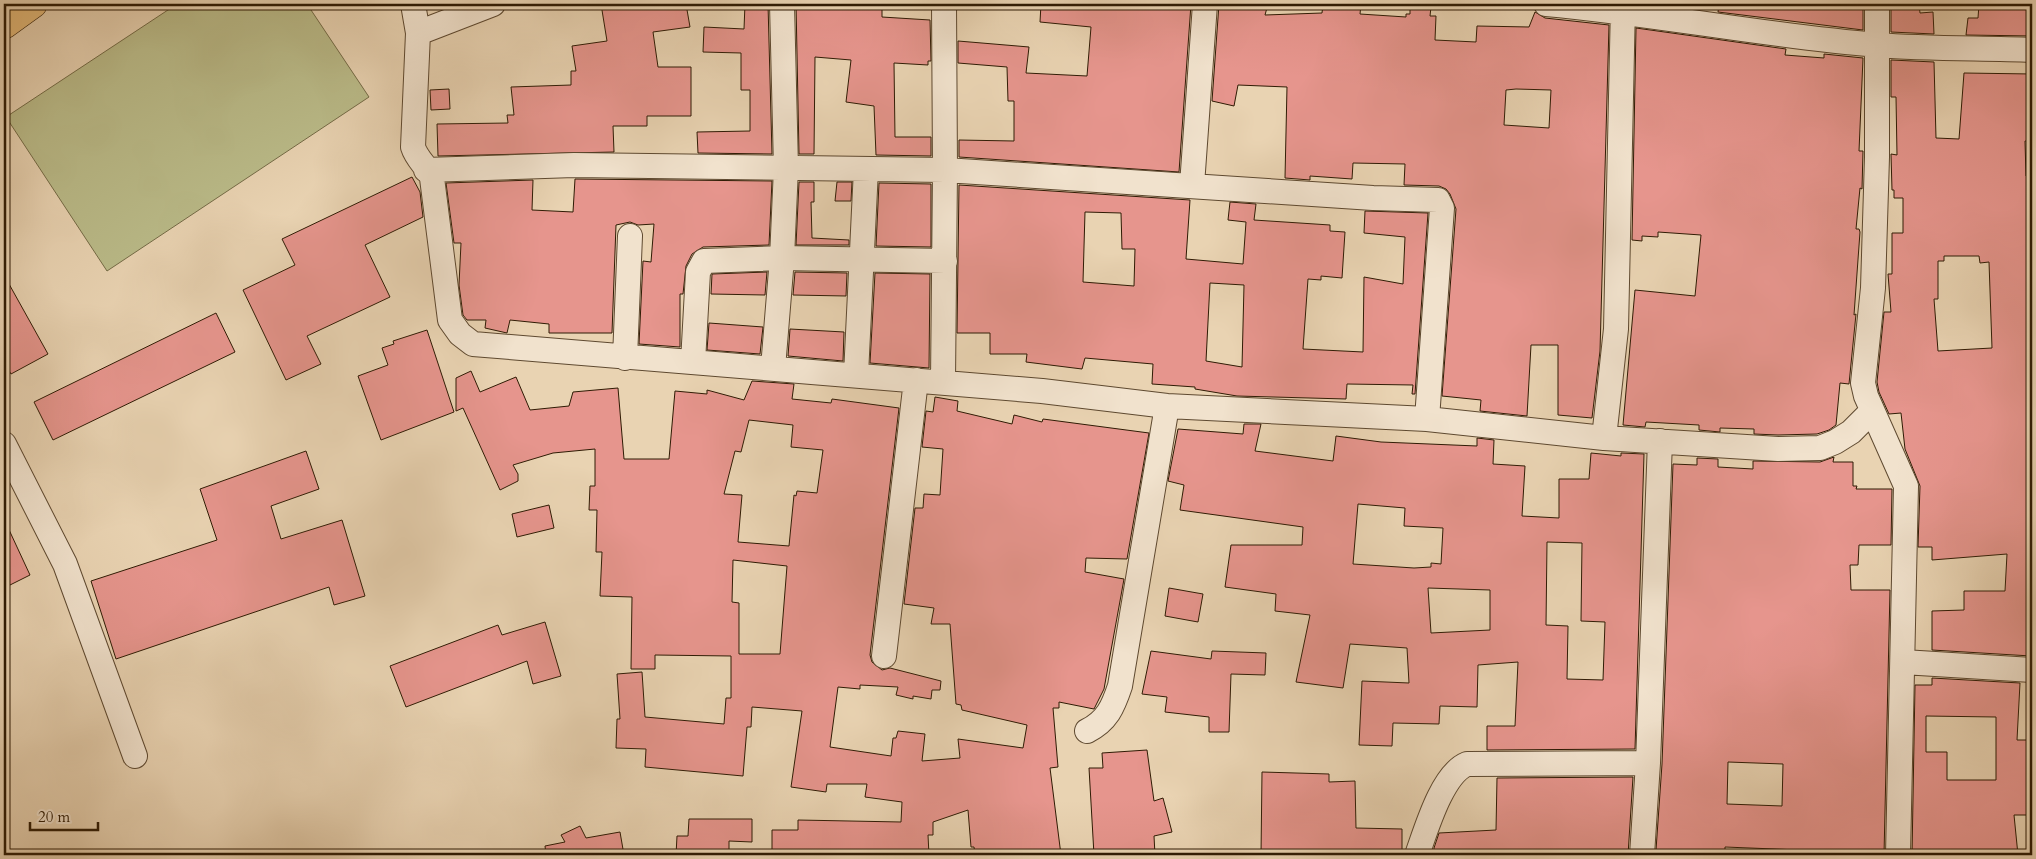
<svg xmlns="http://www.w3.org/2000/svg" width="2036" height="859" font-family="Cardo,serif">
	<rect width="100%" height="100%" fill="#e9d3b2"/>
	<filter id="stains"><feTurbulence type="fractalNoise" baseFrequency=".004" numOctaves="4"/><feColorMatrix values="0 0 0 0 .2 0 0 0 0 .09 0 0 0 0 .02 0 0 0 .5 -.17"/></filter>
	<radialGradient id="worn" r=".72"><stop offset=".6" stop-color="#630" stop-opacity="0"/><stop offset="1" stop-color="#630" stop-opacity=".3"/></radialGradient>
	<path fill="#babb89" stroke="#746b46" d="M177 4H307L369 97 107 271 6 117Z"/>
	<path fill="#e6958d" stroke="#2f1b04" fill-rule="evenodd" d="M601 4H686L690 27 653 32 658 67H691V116H647V126H613L614 152 438 156 437 124 508 123 507 115H514L511 87 571 85V71H576L572 46 607 41Z
		M745 4H768L772 154 698 153 697 132 750 131V90H741V53L703 52 704 27 744 29Z
		M796 4H882V17L930 20 931 61H928V65L894 63 895 137H931V156L876 155 874 106 846 102 851 60 815 57 814 154H799Z
		M1041 4H1191L1179 172 959 157V140L1014 141V101H1008L1007 67 958 63V41L1029 47 1026 73 1087 76 1091 27 1040 22Z
		M1219 4H1268L1265 15 1322 13 1323 4H1361L1360 14 1406 17V14H1410V5L1431 7 1430 16H1436L1435 40 1476 42 1477 26 1529 27 1535 12 1545 18 1609 25 1600 351 1592 418 1558 415V345H1531L1527 416 1480 411 1481 400 1442 396 1456 209 1450 194 1446 189 1439 186 1404 185 1405 164 1353 163 1352 179 1310 176V180L1285 178 1287 87 1238 85 1234 106 1212 101ZM1516 89 1551 90 1549 128 1504 125 1506 90Z
		M1719 4H1863V30L1718 12Z
		M1895 4H1919L1920 13 1933 12 1934 34 1891 32V6L1895 7Z
		M1979 4H2032V36L1966 35 1968 18H1978Z
		M1636 28 1786 49 1785 55 1824 58V54L1863 58 1859 151H1863L1862 189 1860 188 1856 229H1859L1860 232 1854 315 1856 314 1849 384 1840 383 1836 425 1829 430 1817 434 1778 435 1754 434V429L1720 428V432L1699 430V425L1646 422 1645 427 1623 425 1635 290 1695 296 1701 235 1658 232V237L1642 236V241L1632 240Z
		M1891 60 1934 62 1936 138 1959 139 1964 73 2032 74V141H2025L2026 176H2032V502L2029 507 2032 538 2031 656 1932 650V611L1964 610V591H2005L2007 554 1932 560V547H1918L1920 486 1905 449 1901 413 1889 414 1879 392 1877 382 1884 312H1891L1888 274H1892V233H1903V198H1894V190H1892L1891 154 1897 155 1896 97H1891ZM1944 256H1979L1980 263 1989 262 1992 348 1938 351 1934 299H1938V261H1944Z
		M449 89 450 109 431 110 430 90Z
		M412 177 420 192 423 217 365 245 390 297 307 336 321 364 286 380 243 290 295 265 282 239Z
		M575 179 772 181 769 245 703 247 692 254 686 266 683 294H680V347L639 344 643 261 651 262 654 224 638 225 630 222 616 225 612 333H549V324L510 320 507 333 485 328 486 320H467L463 315 459 285 461 243H454L446 183 533 180 532 210 573 212Z
		M799 182H814V202H811L812 238 849 240V245H796Z
		M837 182H852L851 201H835Z
		M879 183 931 184V247L876 246Z
		M959 185 1190 200 1186 259 1243 264 1246 222 1228 220 1230 202 1256 204 1254 220 1330 225V231L1345 232 1342 278 1321 276V280L1308 279 1303 349 1363 352 1364 277 1403 284 1405 237 1364 233 1365 211 1428 213 1415 394H1412L1413 385 1347 384 1346 399 1237 396 1195 389V387L1152 384 1153 364 1085 358 1082 369 1026 362 1027 354H990V333H957ZM1085 212 1121 213 1122 249H1135L1134 286 1083 282ZM1210 283 1244 285 1242 367 1206 361Z
		M767 272 765 295 711 294 712 274Z
		M795 272 847 273 846 296 793 295Z
		M875 273 930 274 929 368 870 363Z
		M4 275 48 354 11 374 4 362Z
		M216 313 235 352 53 440 34 402Z
		M709 323 763 327 760 354 707 350Z
		M790 329 844 332 843 361 788 356Z
		M427 330 454 412 381 440 358 376 388 365 382 348 394 344 393 341Z
		M471 371 480 392 516 377 530 410 569 406 573 392 618 388 624 459H669L675 391 707 394V390L744 400 752 381 794 384 792 399 831 403 832 399 899 408 870 655 872 662 882 670 890 668 941 681 940 690H932L931 699 913 696V699L896 695 898 687 860 685V689L838 687 830 747 891 756 893 738H896L898 731 925 734 922 761 960 758 958 739 1023 748 1027 725 962 710 961 705 956 704 950 624H931L934 608 904 604 915 508H923L924 494 940 495 943 449 922 447 926 411 933 412 935 397 958 401 957 411 1012 424 1014 415 1042 422 1043 419 1149 433 1127 559 1086 558 1085 572 1124 579 1104 689 1094 709 1059 702V708H1053L1058 767 1050 768 1061 855H975L974 847H971L968 810 933 822V835H928L929 855H772V830H798V820L901 822 902 802 865 797 867 784H827L826 792 791 787 802 711 752 707 751 727H747L743 776 645 767 646 749 616 748 617 719H620L617 674 642 672 645 717 724 724 726 698H731V656L655 655V669H631L632 597 600 596 602 552H596L597 510H589L590 486H595V449L553 453 513 465 518 474V481L500 490 463 408 456 411V378ZM749 420 793 425 791 447 823 450 817 493 797 491 796 496 794 495 789 546 738 542 742 495 724 494 735 451 741 452ZM733 560 787 566 780 654H739V603L732 602Z
		M1244 424H1261L1255 451 1333 461 1336 436 1381 442 1477 446V438L1494 440 1493 464 1525 466 1522 516 1559 518V479H1589L1591 453 1621 456V453L1644 454 1635 749 1487 750V726H1515L1518 662 1478 665 1477 707 1440 706 1439 724 1393 723 1392 746 1359 745 1362 681 1409 683 1407 648 1350 644 1343 688 1296 682 1310 615 1275 611 1276 594 1225 587 1231 545H1302L1303 527 1180 510 1184 485 1168 481 1178 429 1243 434ZM1358 504 1405 508 1404 526 1443 528 1441 564 1431 563V567L1414 568 1353 564ZM1547 542 1582 543 1581 621 1605 622 1603 680 1567 679 1568 626 1546 625ZM1428 588 1490 590V630L1431 633Z
		M306 451 319 489 271 506 281 539 342 520 365 596 334 605 329 587 116 659 91 581 217 540 200 489Z
		M1834 457 1833 462H1853V486H1857L1856 489H1892L1891 545H1859L1858 565H1850L1851 590H1890L1884 855H1799V850L1725 847V853L1656 850 1662 764 1673 464 1697 465V458L1718 459V467L1753 469V461L1820 462ZM1728 762 1783 764 1782 806 1727 804Z
		M549 505 554 528 517 537 512 514Z
		M4 519 30 575 4 588Z
		M1169 588 1203 594 1198 622 1165 616Z
		M545 622 561 676 533 684 527 661 406 707 390 666 498 625 502 635Z
		M1151 651 1211 659 1212 651 1266 653 1265 675 1231 674 1229 732H1209V717L1165 712 1167 697 1142 694Z
		M1932 678 2020 683 2017 740H2032V815H2014L2018 855H1912L1915 685H1932ZM1926 716 1996 717V780H1947V752H1926Z
		M1147 750 1154 801 1163 798 1172 832 1154 836 1155 855H1094L1089 768H1103L1102 753Z
		M1262 772 1329 774V782L1355 781 1356 828 1402 829V855H1261Z
		M1633 777 1628 855H1434V848L1439 833 1496 830 1497 778Z
		M689 819H752V842L729 841V855H676L677 836H688Z
		M580 826 586 838 620 832 624 855H546L545 846 565 842 561 835Z"/>
	<g fill="none" stroke-linecap="round" stroke-linejoin="round">
		<g stroke="#5e4930" stroke-width="26">
			<path id="minor" d="M413 4 418 33 413 147C417 160 428 167 432 178L450 320 460 334 473 344 1042 391 1167 406 1427 419 1604 438 1778 449 1820 448 1835 442 1851 432 1872 411
				M1546 4C1657 14 1766 36 1877 45 1928 49 1981 48 2032 50
				M1877 4V157L1873 288 1863 383 1866 396 1906 486 1898 855
				M418 33 493 4
				M426 170 574 165 945 170 1373 198 1438 200 1442 208 1441 222 1427 419
				M1192 185 1205 4
				M625 358 630 236
				M693 362 698 272 704 261 782 258 945 261
				M773 368 782 258 786 168 782 4
				M856 375 866 169
				M943 382 945 170 944 4
				M1604 438 1616 329 1623 4
				M4 444 65 564 135 756
				M884 656 916 380
				M1903 662 2032 670
				M1087 731C1107 721 1113 707 1120 686L1167 406
				M1417 855C1426 830 1442 774 1467 764L1648 763
				M1642 855 1648 763 1660 441"/>
		</g>
		<g stroke="#2f1b04" stroke-width="29">
			<path id="primary" d="M4 25 33 4"/>
		</g>
		<use href="#minor" stroke="#f1e2cd" stroke-width="24"/>
		<use href="#primary" stroke="#e4ba79" stroke-width="28"/>
	</g>
	<rect width="2036" height="859" fill="none" stroke="#e9d3b2" stroke-width="20"/>
	<rect x="5" y="5" width="2026" height="849" fill="none" stroke="#2f1b04" stroke-width="2.5"/>
	<rect x="10" y="10" width="2016" height="839" fill="none" stroke="#2f1b04"/>
	<path d="M30 822v8h68v-8" fill="none" stroke="#2f1b04" stroke-width="2.5"/>
	<text x="38" y="822" font-size="15" fill="#2f1b04" stroke="#f1e2cd" stroke-width="4" paint-order="stroke">20 m</text>
	<rect width="100%" height="100%" filter="url(#stains)"/>
	<rect width="100%" height="100%" fill="url(#worn)"/>
</svg>
